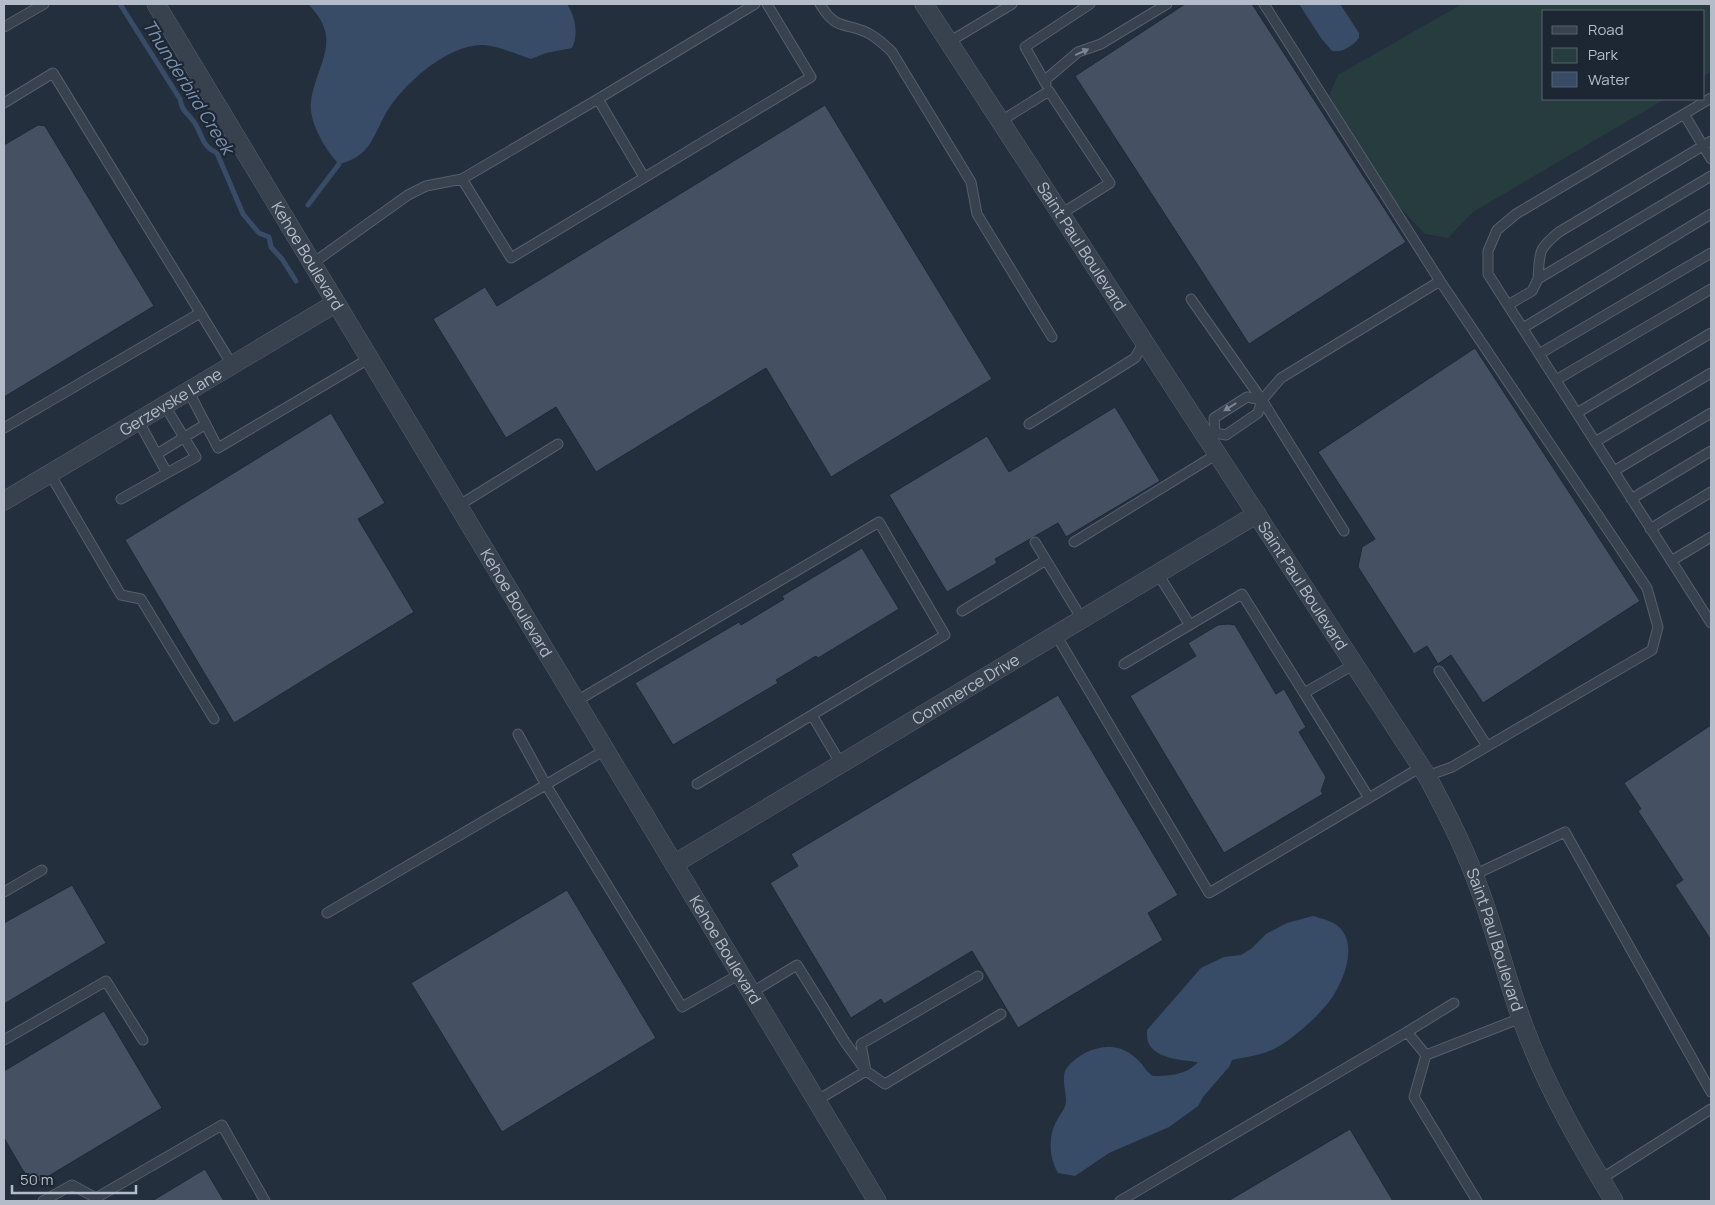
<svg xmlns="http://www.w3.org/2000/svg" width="1715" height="1205" font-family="Manrope,sans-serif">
	<rect width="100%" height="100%" fill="#242f3e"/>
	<path fill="#263c3f" d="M1462 4H1711V72L1704 76V11H1544V99H1665L1473 212 1448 238 1425 234 1383 189 1328 98 1338 75Z"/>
	<path fill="#394c67" d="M308 4H567C575 17 579 33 572 48L546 53 531 59C516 54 499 46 483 45 448 44 403 84 386 113 372 138 370 157 339 164 326 151 308 121 311 101 317 62 344 40 308 4Z
		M1299 4H1340L1359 33V38C1353 46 1342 53 1332 51L1321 38Z
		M1313 916C1323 919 1333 921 1340 928 1358 947 1343 982 1331 999 1320 1015 1287 1045 1269 1051 1258 1056 1244 1057 1232 1060L1229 1067 1203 1097 1198 1106 1169 1127 1109 1153 1075 1176 1058 1173C1049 1158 1048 1137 1056 1122 1059 1116 1066 1108 1066 1101 1066 1091 1062 1082 1065 1071 1068 1064 1078 1057 1085 1053 1105 1043 1123 1044 1140 1062 1144 1067 1147 1072 1153 1076 1169 1076 1187 1075 1198 1062 1182 1060 1155 1059 1148 1042 1147 1039 1147 1033 1147 1030L1201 968 1224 957 1241 955 1251 949 1266 934 1287 923Z"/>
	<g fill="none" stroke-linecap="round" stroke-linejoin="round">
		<path stroke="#394c67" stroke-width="5" d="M120 4 180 99C182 112 187 112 194 122 203 135 201 146 217 153L243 214 259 233 269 237 271 247 282 259 296 281
			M308 205 339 164"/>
	</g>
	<path fill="#455162" stroke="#1f2835" d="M1185 4H1252L1406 242 1249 344 1075 76Z
		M825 105 992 379 831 477 766 368 596 472 556 407 506 438 433 319 485 287 497 306Z
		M38 125 45 126 154 306 4 397V145Z
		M1475 348 1640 601 1483 703 1451 655 1438 664 1427 646 1414 654 1358 567 1362 547 1375 539 1318 452Z
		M1115 407 1160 481 1066 537 1058 523 995 559 997 563 947 592 889 495 987 436 1009 472Z
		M331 413 385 503 358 519 414 612 234 723 125 540Z
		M862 548 899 609 818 658 816 656 776 680 778 683 673 745 635 683 739 622 741 625 784 599 782 596Z
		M1229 624 1235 625 1276 694 1284 689 1306 727 1299 732 1326 777 1321 791 1323 794 1224 853 1130 696 1196 656 1188 643 1218 625Z
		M1058 695 1178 895 1148 913 1163 940 1018 1028 972 951 884 1004 881 999 851 1018 770 883 798 866 791 854Z
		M1711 725V940L1675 885 1683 880 1638 811 1641 809 1624 783Z
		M72 885 106 943 4 1004V923Z
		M567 890 656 1038 502 1132 411 983Z
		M104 1011 162 1108 32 1186 4 1138V1071Z
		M1350 1129 1393 1201H1228Z
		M205 1169 224 1201H152Z"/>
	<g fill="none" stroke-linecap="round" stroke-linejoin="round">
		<g stroke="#565f6c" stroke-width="11">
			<path id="service" d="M755 4 598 99 462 179 511 258 811 77 767 4
				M820 4C837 32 844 21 868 33 877 38 885 45 892 52L971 182 977 214 1052 337
				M1264 4 1440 281 1647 588 1658 627 1652 650 1452 767 1427 776
				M4 27 44 4
				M949 42 1012 4
				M1044 81 1078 52 1101 44 1167 4
				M1046 84 1025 47 1090 4
				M1711 98 1516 214 1497 230 1488 251V274L1711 623
				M598 99 644 177
				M4 103 53 73 233 366
				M1684 114 1711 159
				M1001 121 1049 91 1110 183 1061 214
				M1711 141 1559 232C1537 250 1540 252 1538 279L1711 176
				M313 263 408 195 426 186 462 179
				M1191 299 1262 400 1344 531
				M1508 305 1532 291 1538 279
				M1523 328 1711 214
				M1539 354 1711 253
				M1556 380 1711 289
				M189 392 218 448 370 358
				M165 406 196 457 167 473
				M1577 413 1711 333
				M1029 424 1135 358 1144 342
				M4 428 200 313
				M1215 433 1214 418 1247 397 1262 400
				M1207 438 1215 433 1226 435 1258 413 1262 400 1281 378 1440 281
				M1595 442 1711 373
				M157 454 206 424
				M1614 471 1711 413
				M50 474 121 595 141 599 214 719
				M121 499 167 473 139 422
				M1631 499 1711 451
				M458 506 558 444
				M1650 529 1711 492
				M1035 542 1082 619
				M1074 542 1217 454
				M1671 561 1711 537
				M1158 574 1190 625
				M962 611 1046 560
				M1056 635 1209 893 1369 798
				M1124 664 1242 594 1304 693
				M1355 664 1304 693 1369 798 1421 767
				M1439 671 1487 746
				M575 702 879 522 945 635 812 715 841 764
				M518 734 546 785 682 1007 740 974
				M697 784 812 715
				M1474 875 1565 832 1711 1092
				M4 892 42 870
				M327 913 605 750
				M751 993 797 965 845 1042 866 1071 861 1044 978 976
				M1407 1032 1454 1003
				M4 1040 106 981 143 1040
				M816 1101 866 1071 885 1084 1001 1014
				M1601 1179 1711 1109
				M43 1201 72 1185 96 1198 222 1125 265 1201
				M1120 1201 1407 1032 1426 1055
				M1477 1201 1414 1097 1426 1055 1521 1018"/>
		</g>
		<g stroke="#565f6c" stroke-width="19">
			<g id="minor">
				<path id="s1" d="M156 4 877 1201"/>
				<path id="s2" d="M924 4 1427 776C1444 808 1461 840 1474 875 1494 924 1505 976 1524 1026 1547 1088 1580 1145 1614 1201"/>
				<path id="s3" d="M4 501 336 303"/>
				<path id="s4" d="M674 864 1257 514"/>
			</g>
		</g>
		<use href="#service" stroke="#38414e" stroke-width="9"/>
		<use href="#minor" stroke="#38414e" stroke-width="18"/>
	</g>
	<defs><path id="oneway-solid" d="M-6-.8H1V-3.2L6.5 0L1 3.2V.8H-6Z" transform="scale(1.25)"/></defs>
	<g fill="#7c8592">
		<use href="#oneway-solid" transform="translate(1082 52) rotate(-24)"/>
		<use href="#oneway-solid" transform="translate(1230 407) rotate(148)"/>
	</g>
	<g text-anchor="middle" stroke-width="4.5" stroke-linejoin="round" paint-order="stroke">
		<g font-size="16" fill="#b4bcc9" stroke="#1d2633">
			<text dy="6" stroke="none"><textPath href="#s2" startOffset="289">Saint Paul Boulevard</textPath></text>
			<text dy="6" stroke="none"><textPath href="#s1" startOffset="294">Kehoe Boulevard</textPath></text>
			<text dy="6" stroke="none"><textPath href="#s3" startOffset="194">Gerzevske Lane</textPath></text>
			<text dy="6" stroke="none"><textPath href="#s2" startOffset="694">Saint Paul Boulevard</textPath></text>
			<text dy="6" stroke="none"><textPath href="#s1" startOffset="699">Kehoe Boulevard</textPath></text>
			<text dy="6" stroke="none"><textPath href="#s4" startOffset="340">Commerce Drive</textPath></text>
			<text dy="6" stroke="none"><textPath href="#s2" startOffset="1099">Saint Paul Boulevard</textPath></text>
			<text dy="6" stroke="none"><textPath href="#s1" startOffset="1104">Kehoe Boulevard</textPath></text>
		</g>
		<g font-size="18" font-style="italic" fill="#7c92b1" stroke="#1d2633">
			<text transform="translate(188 87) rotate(58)" y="6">Thunderbird Creek</text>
		</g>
	</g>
	<rect width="1715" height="1205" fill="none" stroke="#b4bcc9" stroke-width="10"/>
	<rect x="1542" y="10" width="162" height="90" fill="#1d2633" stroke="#59626f"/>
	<rect x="1552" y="26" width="25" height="8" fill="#38414e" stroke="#59626f"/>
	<text x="1588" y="35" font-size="15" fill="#b4bcc9">Road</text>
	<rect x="1552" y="48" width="25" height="15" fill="#263c3f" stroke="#59626f"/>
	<text x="1588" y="60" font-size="15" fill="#b4bcc9">Park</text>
	<rect x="1552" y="72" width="25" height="15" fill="#394c67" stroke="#59626f"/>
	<text x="1588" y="85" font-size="15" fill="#b4bcc9">Water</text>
	<path d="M12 1185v8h124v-8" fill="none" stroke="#b4bcc9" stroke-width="2.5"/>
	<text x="20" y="1185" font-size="15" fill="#b4bcc9" stroke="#1d2633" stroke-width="4" paint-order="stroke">50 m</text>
</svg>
